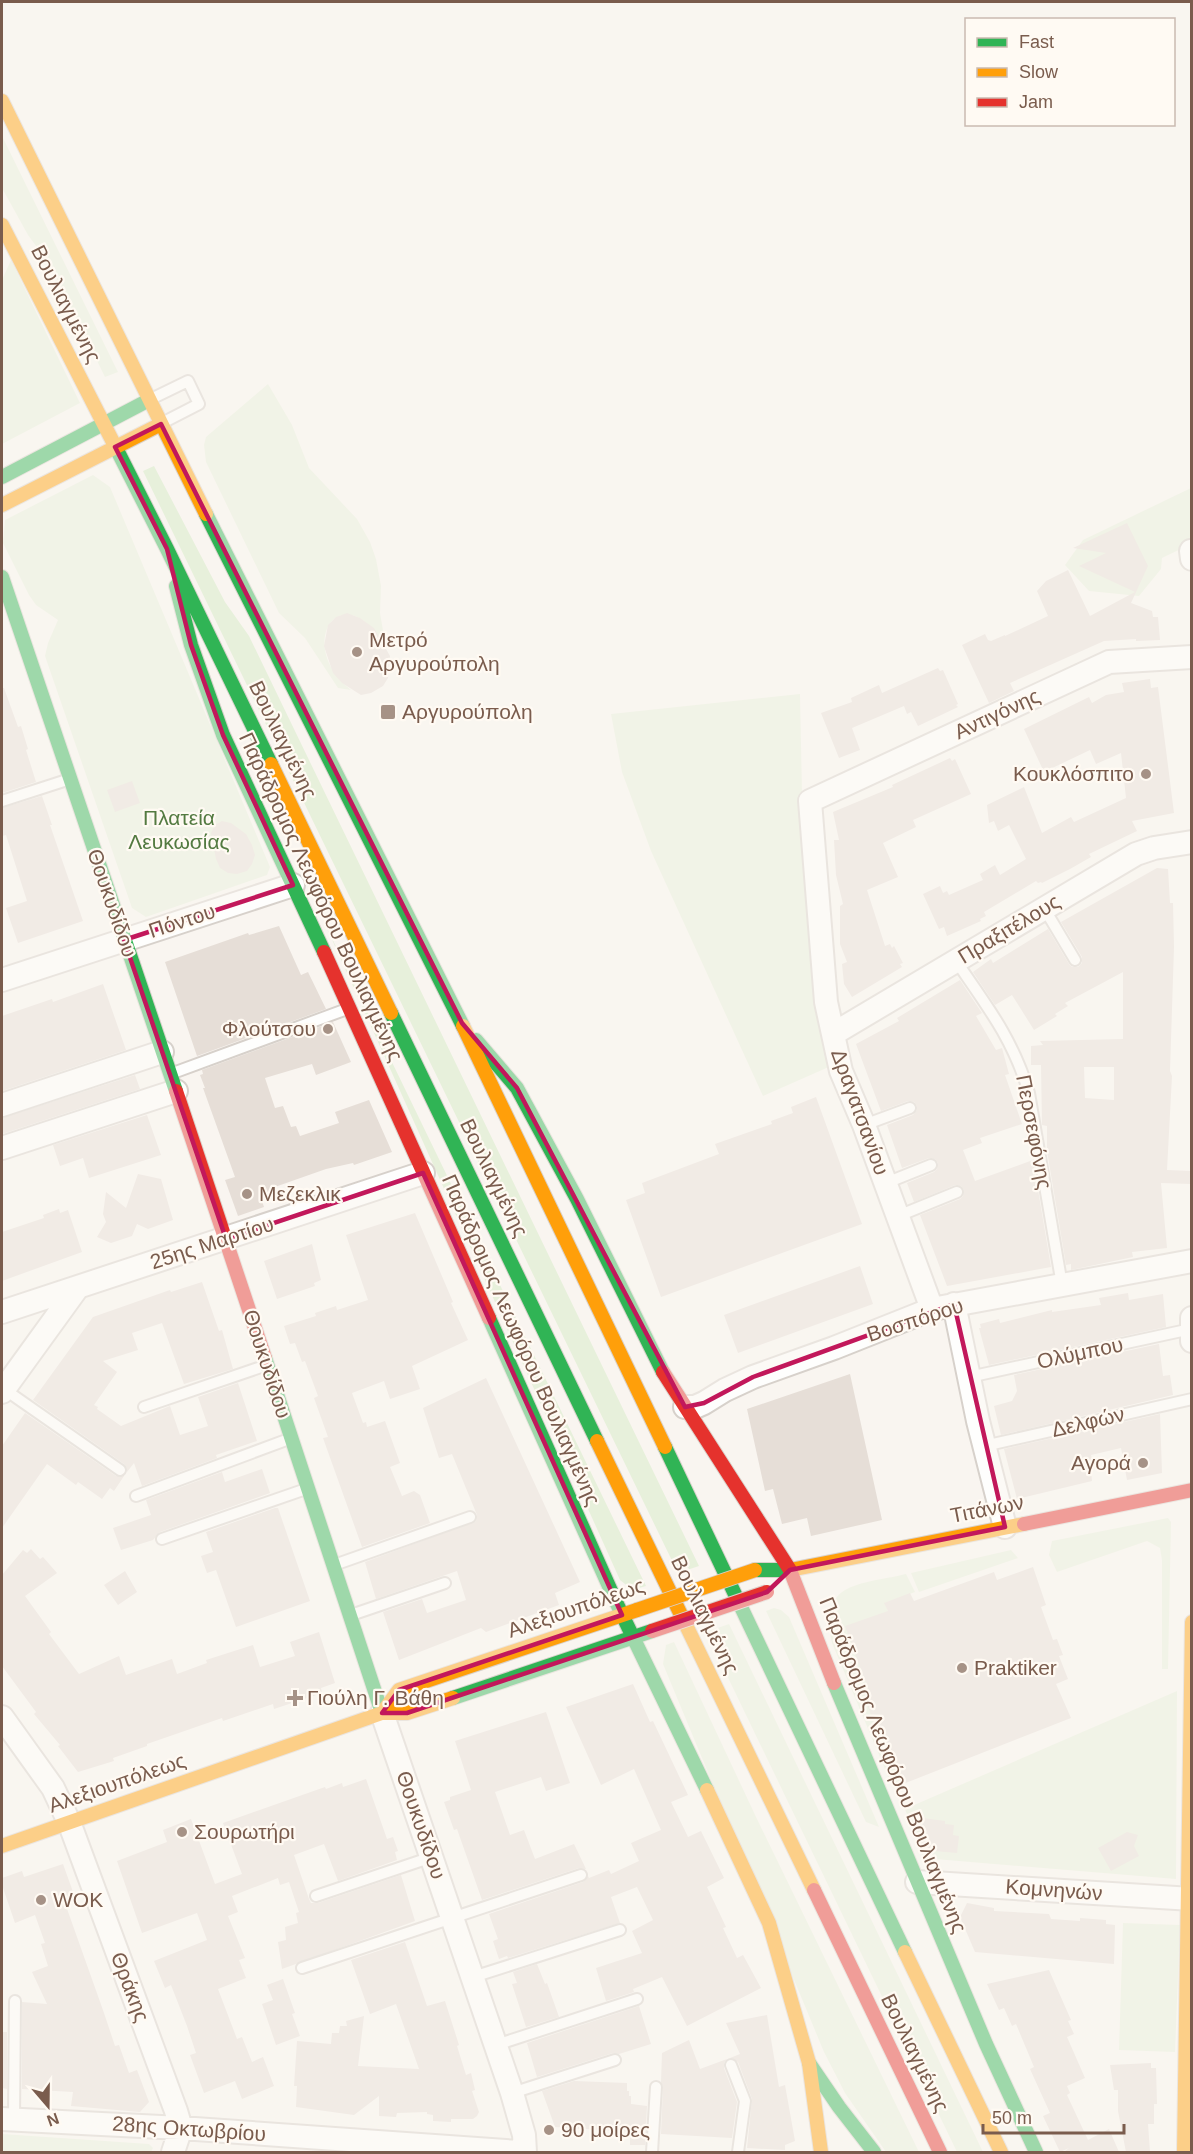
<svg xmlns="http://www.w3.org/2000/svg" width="1193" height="2154" font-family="Helvetica,sans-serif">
	<rect width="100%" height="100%" fill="#f9f5f0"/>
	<path fill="#e7f0db" d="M2 136 118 372 105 377 50 265 28 235 2 188Z
		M11 260 80 403 2 444V280Z
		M268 384 292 425 309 468 357 519 370 542 376 559 381 586 380 613 386 648C342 571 293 645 351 690L338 688 305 638 279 613 206 462 204 445 206 437Z
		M154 466 225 602 249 636 699 1566 678 1573 143 471Z
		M93 475 110 487 270 867 267 875 146 917 132 908 45 656 48 643 58 620 36 605 29 595 3 543 5 520Z
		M1191 488V544L1162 558 1161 569 1139 596 1089 591 1065 565 1083 540Z
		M800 694 802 794 821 1034 831 1066 763 1096 651 851 622 772 611 714Z
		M325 924 646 1586 639 1588H630L620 1580Z
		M1168 1518 1171 1522 1168 1669H1162V1560L1160 1548 1147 1541 1057 1572 1049 1555 1052 1541Z
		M1011 1550 1018 1558 919 1592 911 1573Z
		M906 1574 915 1592 885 1603 888 1611 870 1694 865 1696 883 1748 889 1746 903 1784 893 1788 832 1643C818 1581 860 1585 906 1574Z
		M774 1608 781 1610 789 1617 879 1827 866 1822 766 1611Z
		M729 1624 983 2152H957L706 1632Z
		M674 1642 757 1819 919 2152H886L845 2093 824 2052 663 1664 666 1645Z
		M1177 1691 1176 1879 923 1858 905 1809Z
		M1123 1923 1180 1925 1175 2052 1119 2050Z
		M2 2134 149 2144 153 2148 151 2152H2Z"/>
	<path fill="#e6ded7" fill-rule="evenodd" d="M1127 523 1148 566 1131 603 1152 611 1153 617H1158L1160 640 1136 641V639L1104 641 1010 683 1014 691 989 703 962 645 985 634 988 640 991 641 1005 635V636L1048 616 1037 591 1046 581 1068 570 1090 616 1135 592 1079 566 1106 553 1073 548Z
		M347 613 360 618 374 628 390 656 388 678 383 686 371 693 361 695 342 683 333 673 324 646 328 625 336 617Z
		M938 668 940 671 943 670 958 704 956 705 958 707 918 726 911 712 907 714 904 706 852 728 860 750 839 758 821 713 852 702 851 698 879 685 882 693Z
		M1150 679 1151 688 1158 687 1174 813 1132 821 1137 831 1089 854 1091 857 1070 869 1042 883 1041 882 1038 883 1036 881 984 912 986 916 980 919 981 921 947 936 944 927 939 929 923 894 940 886 943 893 947 891 949 895 983 880 980 874 995 865 1000 875 1026 859 1009 825 998 831 994 821 989 823 987 805 1024 787 1042 833 1071 817 1074 822 1126 798 1121 753 1096 764 1090 750 1044 772 1024 729 1089 697 1092 703 1106 695 1124 692 1122 683Z
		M2 688H4L18 727 21 726 28 749 26 750 36 782 2 793Z
		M950 758 952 761 955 759 971 794 913 820 916 827 883 843 898 877 867 890 885 946 890 944 892 948 894 946 903 963 900 964 902 967 852 997 844 984 842 964 847 962 840 944V906L843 904 836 875 834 840H839L833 812 893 787 892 785Z
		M132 781 140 803 115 812 107 790Z
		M42 796 52 825H50L83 921 18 943 6 908 27 901 6 835 2 836V808Z
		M222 821 231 823 246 834 252 845 255 855 252 864 247 871 237 874 228 873 220 868 216 859 211 833 215 825Z
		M1157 868 1168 869 1170 903H1173L1174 947 1170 1071 1172 1076 1167 1170 1191 1171V1184L1161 1183 1167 1248 1132 1252 1133 1257 1071 1270V1264L1066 1265 1047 1151V1126L1042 1125 1041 1065H1031V1046L1043 1045 1040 1041 1123 1039V972L1065 1003 1068 1006 1055 1014 1057 1016 1034 1030 1012 995 995 1005 973 972 991 959 993 963 1048 929 1069 964 1072 967H1078L1082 963V957L1061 922ZM1084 1067H1114V1100L1085 1098Z
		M279 926 301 975 308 972 326 1009 197 1056 165 962 248 933 249 935Z
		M960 980 982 1013 976 1016 996 1050 1002 1048 1009 1074 1005 1075 1022 1124 980 1138 982 1143 963 1150 975 1181 1033 1160 1051 1267 947 1286 920 1215 960 1199 963 1196 964 1190 961 1186 955 1185 914 1202 907 1183 934 1172 937 1169 938 1163 935 1159 929 1158 902 1168 887 1125 913 1115 917 1110V1106L914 1102 908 1101 881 1111 856 1044 899 1021 897 1018Z
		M103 984 126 1050 2 1091V1016L52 999 53 1002Z
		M333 1022 351 1062 316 1075 312 1064 265 1078 275 1108 283 1106 291 1127 296 1126 300 1136 339 1123 335 1112 369 1100 392 1152 354 1165 353 1163 326 1169 272 1188 273 1191 260 1195 264 1207 238 1216 225 1180 235 1177 203 1088H205L200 1075 203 1074 202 1070Z
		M135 1075 140 1089 2 1134V1118Z
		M816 1097 862 1224 661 1297 626 1200 645 1193 642 1183 719 1154 715 1144 772 1124 771 1121 793 1113 791 1107Z
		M147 1115 161 1155 89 1178 83 1158 60 1166 53 1145Z
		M138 1174 161 1179 173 1220 148 1229 137 1224 132 1236 111 1243 97 1237 106 1222 103 1214 106 1192 126 1208Z
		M59 1209 60 1213 68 1210 82 1252 2 1281V1232L44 1218 43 1215Z
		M415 1213 453 1302 451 1303 468 1340 412 1366 420 1389 390 1399 384 1381 352 1393 363 1423 366 1422 367 1427 385 1421 400 1463 390 1467 402 1496 414 1491 420 1495 430 1523 362 1547 323 1438 328 1437 314 1398 318 1396 305 1361 302 1362 295 1343 290 1344 284 1326 316 1316 315 1313 336 1306 337 1310 368 1300 346 1235Z
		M312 1244 321 1280 314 1283 315 1286 277 1299 264 1261Z
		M860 1266 873 1304 738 1353 724 1315Z
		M202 1282 219 1331 222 1330 233 1369 184 1384 162 1323 132 1333 138 1350 103 1361 117 1372 94 1405 98 1407 97 1409 121 1426 170 1406 180 1435 208 1426 198 1397 238 1383 257 1441 216 1455 217 1458 142 1486 134 1463 127 1472 124 1464 33 1400 93 1317 170 1290 171 1292Z
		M1128 1293 1129 1300 1163 1294 1166 1327 989 1365 979 1328H981L980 1324 999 1319 1000 1323 1052 1310V1312L1101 1305 1099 1298Z
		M1159 1344 1163 1376 1170 1375 1173 1395 1001 1435 994 1406 1012 1401 1017 1391 1014 1375Z
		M850 1374 882 1520 811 1536 807 1518 782 1524 773 1489 765 1491 747 1409Z
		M486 1378 580 1582 555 1593 559 1605 486 1632 481 1628 399 1660 383 1612 422 1599 427 1613 466 1600 457 1571 376 1599 365 1562 476 1521 477 1515 452 1454 439 1458 423 1408Z
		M25 1413 116 1476H124L114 1491 110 1488 102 1499 78 1482 76 1485 47 1464 2 1528V1446Z
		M1160 1414 1162 1473 1127 1480 1121 1448 1091 1455 1093 1463 1090 1464 1092 1481 1017 1499 1004 1449Z
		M262 1469 270 1493 160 1532 153 1540 121 1550 113 1528 151 1515 146 1500 222 1472 225 1482Z
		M275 1508H278L310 1601 236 1627 216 1570 207 1573 201 1556 213 1552 206 1532Z
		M31 1549 40 1559 43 1557 57 1573 25 1596 51 1632 49 1634 79 1674 119 1656 126 1675 172 1659 177 1674 207 1663 206 1660 253 1645 260 1667 295 1656 290 1642 319 1632 335 1683 321 1688 322 1693 274 1709 273 1704 223 1721 222 1718 147 1744V1746L113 1758 114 1761 78 1772 58 1746 60 1745 34 1714 36 1712 2 1666V1575L23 1550 27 1553Z
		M1033 1567 1046 1605 1041 1607 1053 1640 1057 1639 1063 1655 1059 1656 1068 1679 1056 1684 1071 1718 903 1784 889 1746 883 1748 864 1696 870 1694 845 1626 888 1611 884 1603 910 1593 914 1601 994 1572 997 1580Z
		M125 1571 137 1592 118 1605 104 1585Z
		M633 1684 650 1722 653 1721 688 1795 671 1802 688 1837 701 1831 724 1878 707 1887 726 1927 723 1928 737 1958 743 1955 761 1988 687 2026 662 1977 633 1989 634 1992 606 2001 596 1968 642 1953 632 1931 653 1920 637 1887 611 1897 620 1923 508 1958 507 1956 499 1959 493 1941 498 1939 489 1914 583 1882 588 1876 589 1878 609 1870 611 1874 639 1861 631 1843 661 1830 634 1769 601 1785 566 1707Z
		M546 1712 570 1783 546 1791 541 1777 495 1792 510 1835 524 1830 535 1859 574 1844 586 1869 579 1868 482 1900 457 1829 454 1830 444 1802 450 1800V1797L471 1790 455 1741Z
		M366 1779 387 1839 393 1837 398 1851 395 1852 397 1860 338 1881 324 1844 294 1855 309 1899 311 1903H318L401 1875 415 1921 282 1969 278 1942 286 1940 285 1927 298 1923 296 1913 299 1912 289 1882 280 1885 278 1878 232 1896 238 1912 228 1916 245 1958 239 1960 246 1978 218 1989 237 2039 242 2037 252 2062 263 2057 274 2086 242 2099 235 2081 204 2093 190 2055 196 2053 187 2026 171 1985 165 1988 154 1961 207 1940 197 1913 142 1933 117 1861 167 1842 163 1830 191 1819 215 1884 242 1874 223 1823 325 1787 326 1789 342 1783 343 1787Z
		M923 1818 945 1821V1824L954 1825 953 1835 959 1836 957 1853 923 1850 920 1842Z
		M1127 1832 1138 1835 1134 1846 1139 1856 1111 1871 1098 1848Z
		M63 1864 77 1903 66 1906 104 2013 115 2046 119 2045 129 2073 137 2070 149 2102 140 2112 71 2106 73 2092 22 2089V2002L47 2004 32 1972 48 1966 41 1944 45 1943 35 1915 15 1923 2 1885V1878L22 1871 24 1877Z
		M967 1903 994 1908V1911L1049 1914 1051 1919 1080 1921V1918L1106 1920V1924L1115 1925 1114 1964 975 1952 960 1917Z
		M405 1942 427 2006 445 2001 459 2045 457 2046 466 2075 471 2073 475 2090 472 2091 479 2112 477 2116 473 2119H451V2122L433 2121V2115L427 2114V2112L397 2113 396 2117 379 2116V2096L354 2115 296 2107 297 2086H294L297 2041 331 2044 332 2033H339L340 2026H347L346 2021 364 2016 358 2066 419 2069 396 2004 370 2014 351 1960Z
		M537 1964 545 1984 547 1983 559 2017 526 2027 512 1984 517 1983 513 1972Z
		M1049 1970 1071 2020 1068 2021 1074 2034 1067 2037 1085 2078 1067 2086 1070 2093 1067 2095 1088 2140 1109 2129 1119 2152H1064L1069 2148 1060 2152 1043 2116 1050 2113 1030 2069 1034 2067 1016 2024 1012 2026 1004 2008 999 2010 987 1984Z
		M283 1979 295 2013 292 2014 300 2036 276 2045 262 2004 273 2000 267 1985Z
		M639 2006 651 2044 619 2054 613 2053 537 2077 527 2043Z
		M767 2015 779 2087 785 2085 795 2141 785 2145V2150L747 2148 752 2099 738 2062 730 2058 740 2054 726 2023Z
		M2 2032H7V2089L2 2088Z
		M689 2040 700 2069 727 2059 724 2063V2068L737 2102 732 2138 661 2134 663 2087 661 2082 662 2053Z
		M1151 2063V2068H1156L1157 2104H1154V2124H1148L1150 2152H1126L1118 2111V2090H1114L1110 2065Z
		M574 2081 627 2083V2091H629V2096H631V2104L647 2106 645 2145H630V2132L555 2127 542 2091Z"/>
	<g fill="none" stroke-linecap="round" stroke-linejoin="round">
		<g stroke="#d7d1cb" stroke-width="14">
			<path id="lane" d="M151 399 188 381 199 404 164 422
				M2 801 67 780
				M1044 908 1075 960
				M956 961C987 1006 1013 1039 1029 1093L1062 1285
				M173 1073 347 1009
				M864 1125 910 1108
				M886 1183 931 1165
				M898 1216 957 1192
				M969 1377 1191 1329
				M4 1389 120 1470
				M144 1407 264 1366
				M984 1446 1192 1399
				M136 1496 289 1439
				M162 1539 306 1489
				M337 1564 470 1517
				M354 1614 445 1583
				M316 1896 432 1857
				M302 1968 581 1875
				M473 1977 620 1930
				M496 2045 637 1999
				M731 2065 745 2101 738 2152
				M512 2093 615 2060
				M14 2120 15 2001
				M652 2152 656 2087"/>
		</g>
		<g stroke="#d7d1cb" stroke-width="26">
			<path id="street" d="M1191 551 1192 559
				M2 980 293 885
				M833 1034 1136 854 1154 848 1192 842
				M2 1105 162 1052
				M2 1148 176 1091
				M954 1304 978 1421 1005 1527
				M932 1309 864 1125 841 1071 826 1002 810 801 1109 662 1192 657
				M2 1312 423 1173
				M1192 1318V1341
				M2 1392 78 1287
				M685 1407H695L704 1403 725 1390 753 1377 834 1348 932 1309 1192 1261
				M382 1713 512 2093 524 2135 525 2152
				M2 1717 53 1788 69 1822 176 2111 181 2128 173 2152
				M917 1882 1192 1899
				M2 2119 181 2128 519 2152"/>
		</g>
		<g stroke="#d9d2cb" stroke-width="16">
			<path id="fast" d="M114 444 167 549 271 764
				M2 477 149 400
				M206 514 463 1026
				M2 577 176 1091
				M176 586 191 645 223 735 324 952
				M391 1013 597 1441
				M476 1040 517 1088 577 1199 663 1372
				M489 1318 616 1602 707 1790
				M265 1358 382 1713
				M665 1447 905 1952
				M755 1570H790
				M834 1683 986 2044 1036 2152
				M453 1698 652 1631
				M809 2063 839 2107 874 2152"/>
		</g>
		<g stroke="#d9d2cb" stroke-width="16">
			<path id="slow" d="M2 101 206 514
				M2 225 114 444
				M2 505 161 424
				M271 764 391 1013
				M463 1026 665 1447
				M597 1441 814 1890
				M790 1570 1024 1524
				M382 1713 399 1690 637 1610
				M707 1790 769 1923 809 2063 821 2152
				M2 1846 382 1713H407L453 1698
				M905 1952 1001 2152
				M1184 2152 1192 1622"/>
		</g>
		<g stroke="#d9d2cb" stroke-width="16">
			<path id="jam" d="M324 952 489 1318
				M176 1091 265 1358
				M663 1372 790 1570 834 1683
				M1024 1524 1192 1490
				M814 1890 940 2152"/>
		</g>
		<use href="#lane" stroke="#fefefd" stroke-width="10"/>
		<use href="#street" stroke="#fefefd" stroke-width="22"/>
		<use href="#fast" stroke="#30b455" stroke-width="14"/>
		<use href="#slow" stroke="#ff9f0a" stroke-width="14"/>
		<use href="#jam" stroke="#e5322d" stroke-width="14"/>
		<g stroke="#dad1cc" stroke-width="16" stroke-linecap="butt">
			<path id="slow-bridge" d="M637 1610 755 1570"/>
		</g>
		<g stroke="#dad1cc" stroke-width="16" stroke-linecap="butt">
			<path id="jam-bridge" d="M652 1631 767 1592"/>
		</g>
		<use href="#slow-bridge" stroke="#ff9f0a" stroke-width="14"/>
		<use href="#jam-bridge" stroke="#e5322d" stroke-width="14"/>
	</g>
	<path d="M0 0H1193V2154H0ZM161 424 462 1023 517 1088 685 1407 704 1403 753 1377 954 1304 1005 1527 790 1570 767 1592 407 1713H382L399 1690 622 1615 423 1173 226 1239 124 940 293 885 223 735 191 645 167 549 115 447Z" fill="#f9f5f0" fill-opacity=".55" fill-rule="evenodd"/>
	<path fill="none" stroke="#c2185b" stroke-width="4.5" stroke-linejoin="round" d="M161 424 462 1023 517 1088 685 1407 704 1403 753 1377 954 1304 1005 1527 790 1570 767 1592 407 1713H382L399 1690 622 1615 423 1173 226 1239 124 940 293 885 223 735 191 645 167 549 115 447Z"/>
	<g fill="#a69286" stroke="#fffaf3" stroke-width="2">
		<circle cx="357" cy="652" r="6"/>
		<rect x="380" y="704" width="16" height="16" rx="3"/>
		<circle cx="1146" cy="774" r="6"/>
		<circle cx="328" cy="1029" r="6"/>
		<circle cx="247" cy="1194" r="6"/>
		<circle cx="1143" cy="1463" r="6"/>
		<circle cx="962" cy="1668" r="6"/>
		<path d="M292 1689h6v6h6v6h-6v6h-6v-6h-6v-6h6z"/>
		<circle cx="182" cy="1832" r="6"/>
		<circle cx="41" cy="1900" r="6"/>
		<circle cx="549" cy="2130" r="6"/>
	</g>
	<g text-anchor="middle" stroke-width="4.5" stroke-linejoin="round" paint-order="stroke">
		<g font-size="21" fill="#7a5c4d" stroke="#fffaf3">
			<text transform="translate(66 304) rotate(63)" y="7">Βουλιαγμένης</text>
			<text transform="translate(997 714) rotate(-25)" y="7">Αντιγόνης</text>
			<text transform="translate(283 740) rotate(64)" y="7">Βουλιαγμένης</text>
			<text transform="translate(321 897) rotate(65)" y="7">Παράδρομος Λεωφόρου Βουλιαγμένης</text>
			<text transform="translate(112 903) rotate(71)" y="7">Θουκυδίδου</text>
			<text transform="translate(182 921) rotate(-18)" y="7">Πόντου</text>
			<text transform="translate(1009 929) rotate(-31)" y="7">Πραξιτέλους</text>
			<text transform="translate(860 1112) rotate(70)" y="7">Δραγατσανίου</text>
			<text transform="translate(1034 1132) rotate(79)" y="7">Περσεφόνης</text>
			<text transform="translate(494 1178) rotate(64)" y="7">Βουλιαγμένης</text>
			<text transform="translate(212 1243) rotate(-18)" y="7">25ης Μαρτίου</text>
			<text transform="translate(915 1320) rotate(-18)" y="7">Βοσπόρου</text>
			<text transform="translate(521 1340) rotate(66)" y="7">Παράδρομος Λεωφόρου Βουλιαγμένης</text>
			<text transform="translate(1080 1353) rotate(-12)" y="7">Ολύμπου</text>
			<text transform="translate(267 1364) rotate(72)" y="7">Θουκυδίδου</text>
			<text transform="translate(1088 1422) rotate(-13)" y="7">Δελφών</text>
			<text transform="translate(987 1509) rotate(-11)" y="7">Τιτάνων</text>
			<text transform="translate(576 1608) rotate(-19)" y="7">Αλεξιουπόλεως</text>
			<text transform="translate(705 1615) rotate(64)" y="7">Βουλιαγμένης</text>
			<text transform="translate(893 1765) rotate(68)" y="7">Παράδρομος Λεωφόρου Βουλιαγμένης</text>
			<text transform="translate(117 1783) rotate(-19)" y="7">Αλεξιουπόλεως</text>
			<text transform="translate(421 1825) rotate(71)" y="7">Θουκυδίδου</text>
			<text transform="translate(1054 1890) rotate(4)" y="7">Κομνηνών</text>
			<text transform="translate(130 1987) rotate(69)" y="7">Θράκης</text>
			<text transform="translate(915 2053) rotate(64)" y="7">Βουλιαγμένης</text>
			<text transform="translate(189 2129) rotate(4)" y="7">28ης Οκτωβρίου</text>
		</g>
		<g font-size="21" fill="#7a5c4d" stroke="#fffaf3" text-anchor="start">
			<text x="369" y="647">Μετρό<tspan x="369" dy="24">Αργυρούπολη</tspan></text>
			<text x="402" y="719">Αργυρούπολη</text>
			<text x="1134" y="781" text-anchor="end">Κουκλόσπιτο</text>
			<text x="316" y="1036" text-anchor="end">Φλούτσου</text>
			<text x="259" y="1201">Μεζεκλικ</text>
			<text x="1131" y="1470" text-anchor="end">Αγορά</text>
			<text x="974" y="1675">Praktiker</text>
			<text x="307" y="1705">Γιούλη Γ. Βάθη</text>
			<text x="194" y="1839">Σουρωτήρι</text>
			<text x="53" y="1907">WOK</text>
			<text x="561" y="2137">90 μοίρες</text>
		</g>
		<g font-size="21" fill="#537a41" stroke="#fffaf3">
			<text x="179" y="825">Πλατεία<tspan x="179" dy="24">Λευκωσίας</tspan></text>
		</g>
	</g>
	<rect width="1193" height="2154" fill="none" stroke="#7a5c4d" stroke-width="6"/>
	<rect x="965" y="18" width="210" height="108" fill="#fffaf3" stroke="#cabbb1" stroke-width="1.5"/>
	<rect x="977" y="38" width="30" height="9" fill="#30b455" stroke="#cabbb1" stroke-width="1.5"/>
	<text x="1019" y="48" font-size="18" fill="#7a5c4d">Fast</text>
	<rect x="977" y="68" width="30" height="9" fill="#ff9f0a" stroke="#cabbb1" stroke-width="1.5"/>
	<text x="1019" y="78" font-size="18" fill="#7a5c4d">Slow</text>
	<rect x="977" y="98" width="30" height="9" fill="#e5322d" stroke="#cabbb1" stroke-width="1.5"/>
	<text x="1019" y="108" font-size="18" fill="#7a5c4d">Jam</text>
	<g transform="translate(48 2106) rotate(160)" stroke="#fffaf3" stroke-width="4.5" paint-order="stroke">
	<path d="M0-4.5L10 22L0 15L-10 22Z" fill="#7a5c4d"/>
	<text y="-9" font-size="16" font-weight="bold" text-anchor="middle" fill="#7a5c4d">N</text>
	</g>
	<path d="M983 2124v9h141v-9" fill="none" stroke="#7a5c4d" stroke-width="3"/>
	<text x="992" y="2124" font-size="18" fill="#7a5c4d" stroke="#fffaf3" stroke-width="4.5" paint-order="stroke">50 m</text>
</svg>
